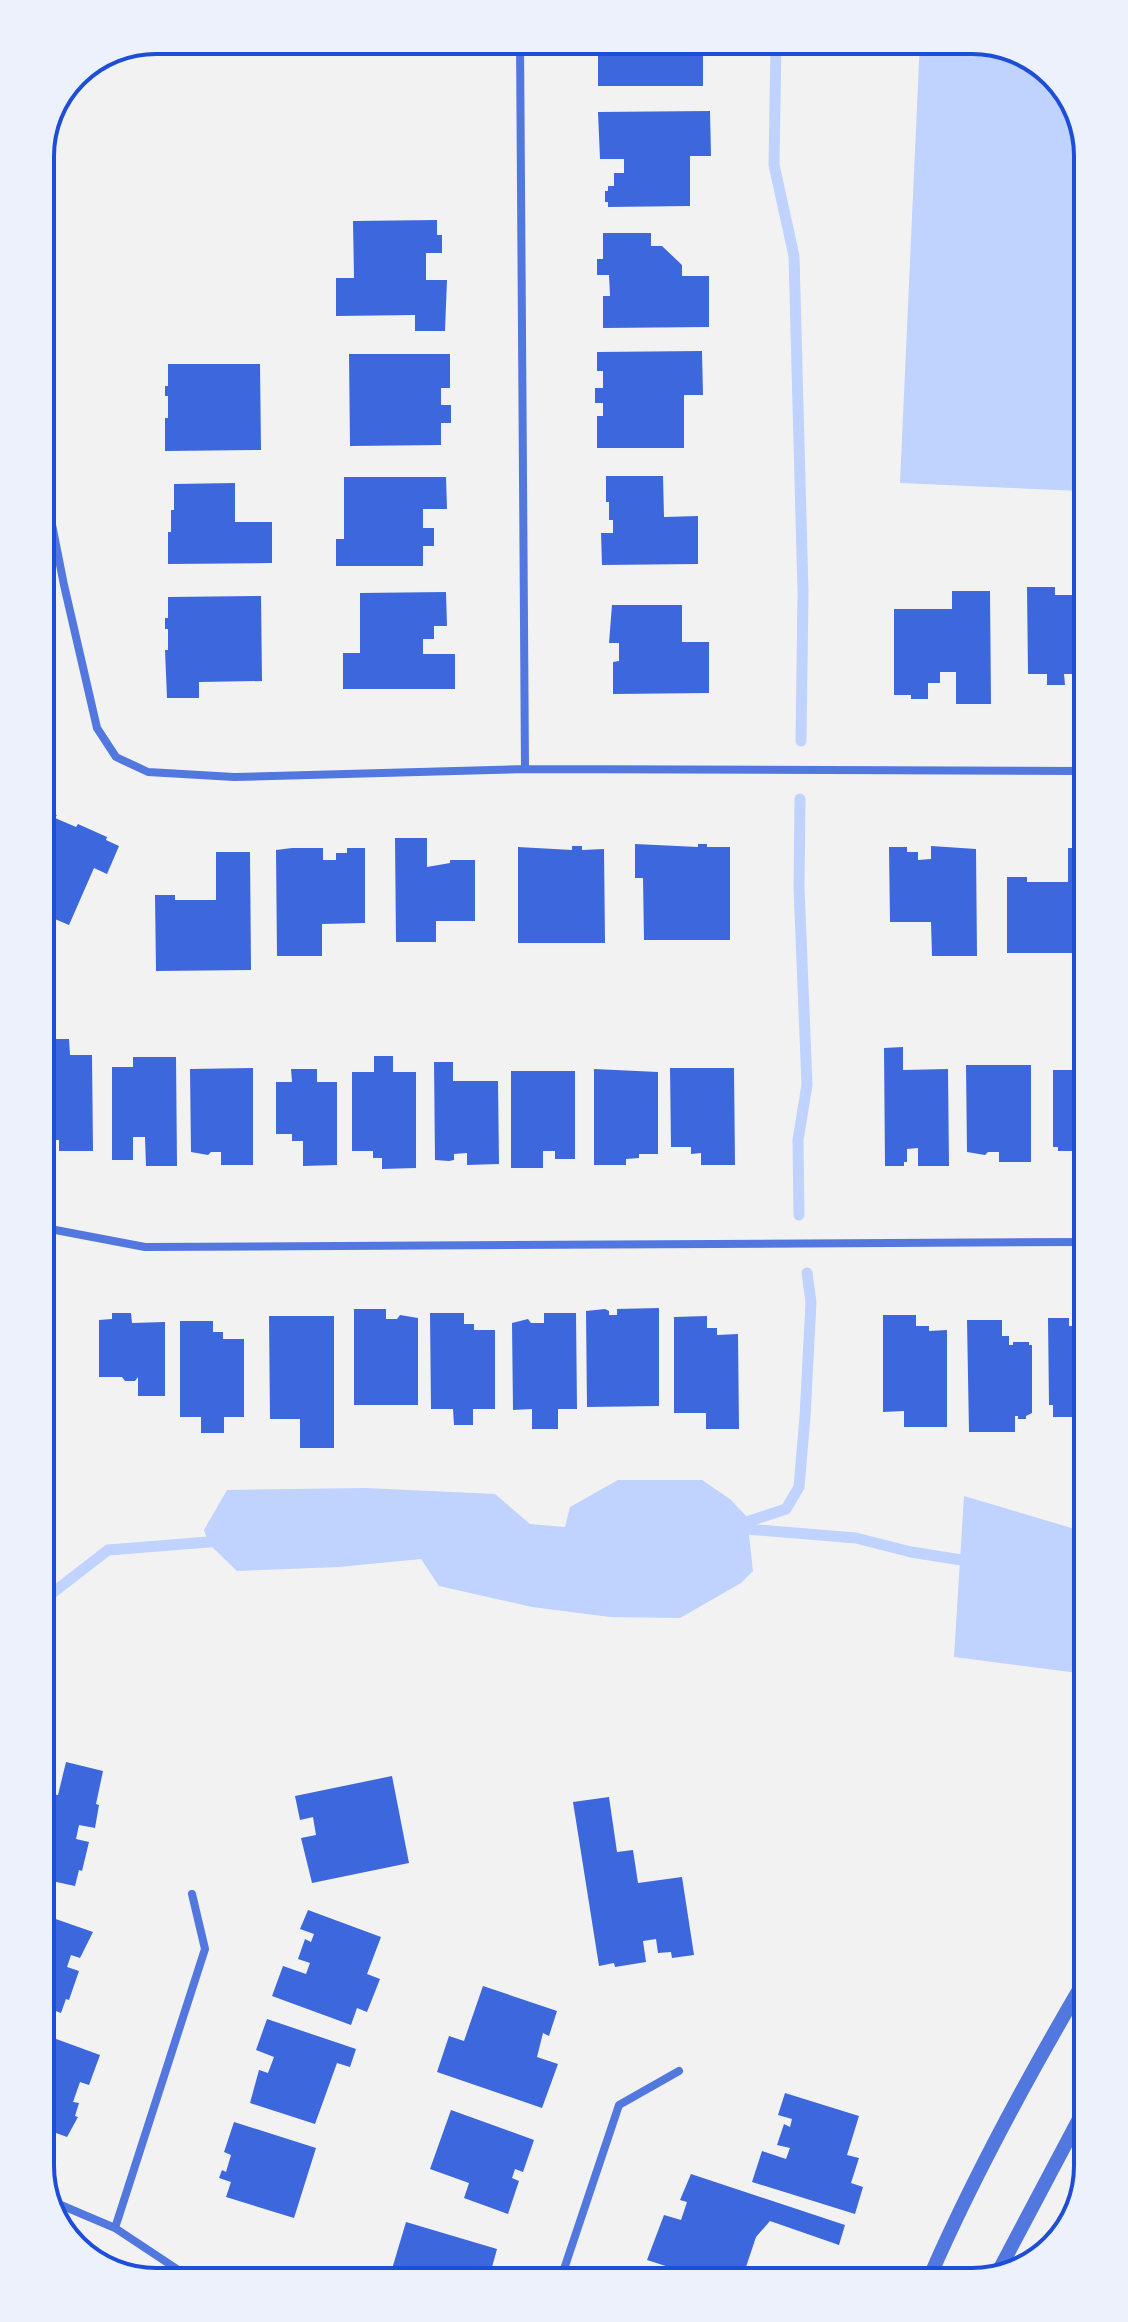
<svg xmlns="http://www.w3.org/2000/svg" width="1128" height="2322" font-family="Commissioner,sans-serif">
	<rect width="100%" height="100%" fill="#f2f2f2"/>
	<path fill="#bfd3fe" d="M920 40H980L1042 64 1079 112 1081 491 900 483Z
		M618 1480H702L730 1499 747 1517 753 1571 741 1583 680 1618 610 1617 532 1607 439 1586 421 1559 339 1567 237 1571 209 1544 204 1530 227 1490 366 1488 495 1494 530 1524 565 1527 570 1507Z
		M964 1496 1085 1532 1086 1674 954 1657Z"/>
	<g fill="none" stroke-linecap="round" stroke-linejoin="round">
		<path stroke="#bfd3fe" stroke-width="11" d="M776 40 774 165 794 256 803 592 801 741
			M799 1215 798 1140 807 1085 799 887 800 799
			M734 1526 786 1509 799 1487 805 1417 811 1302 807 1273
			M734 1528 856 1538 911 1552 974 1562
			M46 1598 108 1550 221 1541"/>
	</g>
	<path fill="#3d67dc" d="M632 40H703V86H598V52H632Z
		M710 111 711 156H690V206L608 207V202H605V191H608V186H614V173H624V159H600L598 112Z
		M437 220V235H442V253H426V280H447L445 331H415V315L336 316V278H354L353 221Z
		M603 233H651V246H662L682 265V276H709V327L603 328V296H610L609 275H597V259H603Z
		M702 351 703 395H684V448H597V416H603V403H595V388H603V371H597V352Z
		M349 354H450V388H441V405H451V423H441V445L350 446Z
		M168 364H260L261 450 165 451V418H168V396H165V386H168Z
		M606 476H663L664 517 698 516V564L602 565 601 533H613V520H609V502H606Z
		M344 477H446L447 509H423V528H434V546H423V566H336V539H344Z
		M235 483V522H272V563L168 564V532H171V510H174V484Z
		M1027 587H1055V595H1081L1082 674H1064L1065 685H1047V674H1028Z
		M952 591H990L991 704H956V672H940V683H928V699H911V695H894V609H952Z
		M446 592 447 626H434V639H423V654H455V689H343V653H360V593Z
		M261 596 262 681 199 682V698H167L165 650H168V629H165V618H168V597Z
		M612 605H682V642H709V693L613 694V662L619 661V643H609Z
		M48 812 57 815 55 818 76 827 78 824 107 837 106 840 119 846 107 874 94 868 69 925 43 914V813L47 814Z
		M395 838H427V867L450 863V860H475V921H436V942H396Z
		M635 844 698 847V844H707V847H730V940H644L643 878H635Z
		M572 846H582V850L604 849 605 943H518V847L572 850Z
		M931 846 976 849 977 956H932L931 922H890L889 847H907V852H918V860L931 859Z
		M292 848H323V860H336V853H347V848H365V923L322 924V956H277L276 850Z
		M1068 848H1082L1083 953H1007V877H1027V882H1068Z
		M216 852H250L251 970 156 971 155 895H175V900H216Z
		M50 1039H69L70 1055H92L93 1151H59V1140H49V1134H44V1055H50Z
		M903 1047V1070L948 1069 949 1166H918V1148L907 1149V1162H904V1166H885L884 1048Z
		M374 1056H393V1072H416V1168L382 1169V1158H373V1151H352V1072H374Z
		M133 1057H176L177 1166H146L145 1137H133V1160H112V1067H133Z
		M434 1062H453V1081H498L499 1164 467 1165V1153L454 1154V1160L449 1161 435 1160Z
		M966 1065H1031V1162H999V1152H988L985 1155 967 1152Z
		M253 1068V1165H221V1152H211L208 1155 191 1152 190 1069Z
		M670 1068H734L735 1165H701V1153L691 1154V1147H671Z
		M291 1069H317V1082H337V1165L303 1166V1141H292V1134H276V1082H292Z
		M594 1069 658 1072V1154H639V1158L626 1159V1165H594Z
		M1053 1070H1083L1084 1163H1079V1151H1058V1147H1053Z
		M511 1071H575V1159H555V1151H543V1168H511Z
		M659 1308V1406L587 1407 586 1311 605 1309 609 1311V1315H617V1309Z
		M354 1309H386V1319H397L400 1315 418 1318V1405H354Z
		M1080 1309H1084L1085 1404 1073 1405V1417H1053V1405H1049L1048 1318H1069V1326H1080Z
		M112 1313H131L132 1323 165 1322V1396H138V1377L135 1381H125L122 1377H99V1320L112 1319Z
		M430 1313H464V1324H474V1330H495V1409H473V1425H454L453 1409H431Z
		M544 1313H576L577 1409H558V1429H532V1409L513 1410 512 1323 528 1319 531 1323H544Z
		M883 1315H916V1326H929V1331L947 1330V1427H904V1411L883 1412Z
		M269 1316H334V1448H300V1419H270Z
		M707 1316V1328H717V1335L738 1334 739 1429H706V1413H674V1317Z
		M967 1320H1002V1336H1009V1345H1013V1342H1029V1345H1032V1413L1026 1416V1419H1018V1416H1015V1432H969Z
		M180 1321H213V1332H223V1339H244V1417H224V1433H201V1417H180Z
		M66 1762 103 1771 96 1804 99 1805 95 1828 79 1825 76 1839 89 1842 82 1871 79 1870 75 1886 47 1880V1793L58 1795Z
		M392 1776 409 1863 312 1883 301 1838 316 1835 313 1817 300 1820 295 1796Z
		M609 1797 617 1852 633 1850 638 1883 682 1877 694 1955 672 1958 671 1952 658 1953 656 1939 643 1941 646 1962 615 1967 614 1963 599 1966 573 1802Z
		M308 1910 381 1937 367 1974 380 1979 367 2012 357 2008 351 2025 272 1996 283 1966 306 1974 310 1963 298 1959 305 1939 311 1942 314 1934 300 1929Z
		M47 1916 93 1932 80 1958 71 1955 67 1967 79 1971 69 2000 66 1999 61 2013 48 2008Z
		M483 1986 557 2011 549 2036 543 2033 537 2057 558 2064 542 2108 437 2072 449 2036 464 2041Z
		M267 2019 356 2049 350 2067 337 2063 315 2124 250 2103 259 2070 268 2073 274 2057 256 2050Z
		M48 2036 100 2055 89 2085 80 2082 73 2102 79 2103 75 2116 78 2117 67 2137 48 2130Z
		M785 2093 859 2116 847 2155 859 2158 851 2183 863 2187 855 2214 752 2182 762 2151 786 2159 790 2148 777 2145 784 2124 790 2127 792 2119 778 2115Z
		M451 2110 534 2140 523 2172 515 2169 512 2178 519 2181 508 2214 464 2198 469 2183 430 2169Z
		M234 2122 316 2148 294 2218 226 2197 231 2182 219 2178 222 2170 226 2172 231 2155 224 2152Z
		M691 2174 845 2225 839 2245 770 2221 756 2237 743 2276H697L647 2260 664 2215 681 2220 687 2202 680 2200Z
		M406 2222 497 2249 489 2278 389 2279Z"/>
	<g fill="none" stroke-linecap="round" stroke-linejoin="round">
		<path stroke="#5277de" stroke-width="8" d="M520 40 525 769
			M42 474 64 585 97 728 116 757 148 772 234 777 525 769 1082 771
			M45 1228 145 1247 1084 1242
			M49 2200 115 2228 195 2281
			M115 2228 205 1949 192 1894
			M561 2278 619 2105 679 2071"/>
		<path stroke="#5277de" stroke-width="14" d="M931 2274C976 2171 1030 2073 1087 1976
			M997 2274 1088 2102"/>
	</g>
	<path d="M0 0H1128V2322H0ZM156 54H972A102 102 0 0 1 1074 156V2166A102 102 0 0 1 972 2268H156A102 102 0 0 1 54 2166V156A102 102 0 0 1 156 54Z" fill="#edf1fc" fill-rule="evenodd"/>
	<path fill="none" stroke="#1d4ed8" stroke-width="4" d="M156 54H972A102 102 0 0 1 1074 156V2166A102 102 0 0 1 972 2268H156A102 102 0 0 1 54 2166V156A102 102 0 0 1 156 54Z"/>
</svg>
